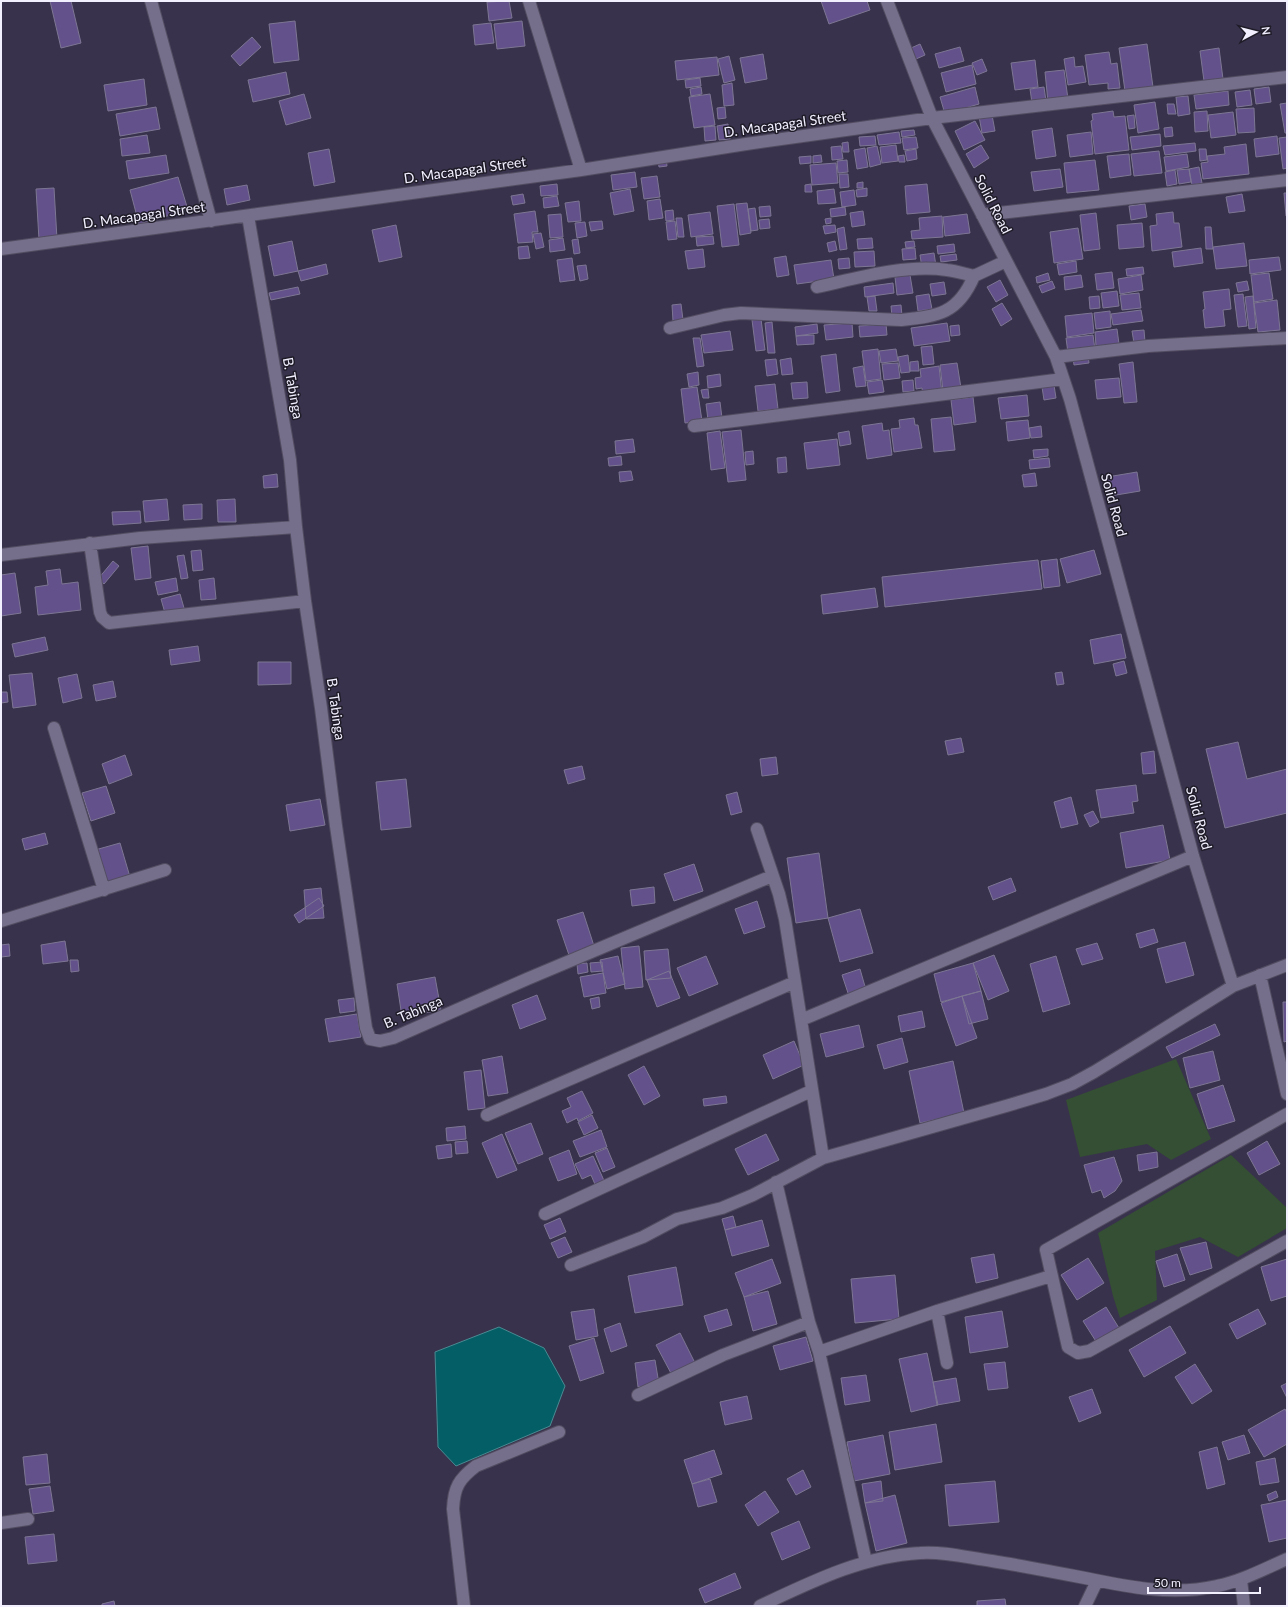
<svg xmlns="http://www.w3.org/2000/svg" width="1288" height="1607" font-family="Lato,sans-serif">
	<rect width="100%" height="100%" fill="#39324c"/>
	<path fill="#344f33" d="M1176 1059 1211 1139 1171 1160 1147 1144 1080 1157 1066 1100Z
		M1231 1155 1287 1208V1228L1238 1257 1200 1237 1155 1251 1157 1300 1120 1318 1113 1296 1098 1233Z"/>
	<path fill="#035f65" stroke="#4b8a93" d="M499 1327 544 1348 565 1386 550 1426 456 1466 438 1447 435 1352Z"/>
	<path fill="#63518b" stroke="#7d7693" d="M50 1H71L81 43 61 48Z
		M509 1 512 18 489 21 487 2Z
		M821 1H867L870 10 829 24Z
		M295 21 299 60 274 63 269 24Z
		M522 21 525 46 497 49 494 24Z
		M491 23 494 43 475 45 473 25Z
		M252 37 261 47 240 66 231 56Z
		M920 44 925 55 916 59 911 48Z
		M1147 44 1153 87 1125 91 1119 48Z
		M960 47 964 61 939 68 935 54Z
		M1219 48 1223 79 1204 81 1200 51Z
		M1109 52 1111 64 1117 63 1120 88 1108 89V83L1089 85 1085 55Z
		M763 54 767 79 745 83 740 58Z
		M729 56 735 80 724 83 718 59Z
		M717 57 719 75 677 80 675 61Z
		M1074 57 1075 67 1083 66 1086 82 1068 85 1064 59Z
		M982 59 987 71 977 75 972 63Z
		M1035 60 1038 87 1015 90 1011 63Z
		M972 65 976 84 946 92 941 73Z
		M1064 70 1068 99 1048 102 1045 72Z
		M286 72 290 94 253 102 248 80Z
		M700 78 701 86 686 88 685 80Z
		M144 79 147 105 108 111 104 85Z
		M732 83 734 105 724 106 722 85Z
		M701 87 702 94 691 96 690 89Z
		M975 87 979 104 945 114 940 97Z
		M1044 87 1046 101 1032 103 1030 89Z
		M1269 87 1271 102 1256 104 1254 89Z
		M1250 90 1252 105 1237 107 1235 92Z
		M1228 91 1229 105 1196 109 1194 95Z
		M304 94 311 118 286 125 279 101Z
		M710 94 715 125 694 128 689 97Z
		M1188 96 1190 114 1178 116 1176 97Z
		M1155 102 1159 129 1138 133 1134 105Z
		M1287 103V133H1285L1280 104Z
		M1167 104H1174L1176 114H1168Z
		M156 107 160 129 120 136 116 114Z
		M725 107 726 118 718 119 717 108Z
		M1254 108 1255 132 1238 133 1236 109Z
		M1113 111 1114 117 1125 116 1129 150 1095 154 1091 121 1093 120 1092 114Z
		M1207 111 1208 131 1195 132 1194 112Z
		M1233 112 1236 135 1211 138 1208 115Z
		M992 115 995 131 982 133 979 116Z
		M1134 115 1135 128 1129 129 1127 116Z
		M975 121 985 140 964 150 955 131Z
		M728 124 730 139 719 140 717 126Z
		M715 126 716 140 705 141 704 127Z
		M1172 127 1173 136 1165 137 1164 128Z
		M1052 128 1056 156 1036 159 1032 131Z
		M914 130 915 135 902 137 901 131Z
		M899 132 901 143 879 145 877 135Z
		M1091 132 1093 154 1070 157 1067 135Z
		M1160 134 1161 146 1132 150 1130 137Z
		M147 135 150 153 122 156 120 139Z
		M875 136 876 145 860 146 859 137Z
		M1277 136 1279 154 1256 157 1254 139Z
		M916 137 918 148 904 150 902 138Z
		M1287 137V168L1283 169 1279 138Z
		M848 142 849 152H843L842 143Z
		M1195 143 1196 151 1165 155 1163 146Z
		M1246 144 1249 174 1203 179 1201 163 1208 162 1207 156 1225 154 1224 147Z
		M896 145 898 161 882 163 880 147Z
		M981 145 989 158 974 168 966 154Z
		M841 146 843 159 832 160 831 147Z
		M877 146 881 164 870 167 867 148Z
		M865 148 868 167 857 169 854 150Z
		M329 149 335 182 314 186 308 153Z
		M916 149 917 159 907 161 905 151Z
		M1199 149H1206L1207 160 1200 161Z
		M1159 151 1162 173 1134 176 1131 154Z
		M1129 154 1131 175 1110 178 1107 156Z
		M1187 154 1189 167 1166 171 1164 157Z
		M166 155 169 173 129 179 126 161Z
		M821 155 822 162 813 163V156Z
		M904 155 905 162H899L898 156Z
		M811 156V163L800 164 799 157Z
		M666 158 667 166 659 167 658 159Z
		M847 160 848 172 838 173 837 161Z
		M1095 160 1099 190 1067 193 1064 163Z
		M836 163 838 183 812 185 810 165Z
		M1199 167 1202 183 1192 185 1189 169Z
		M1060 169 1063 187 1034 191 1031 172Z
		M1189 169 1191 182 1179 184 1177 170Z
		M1175 170 1177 184 1167 186 1165 172Z
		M635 172 637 187 613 190 611 175Z
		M839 174H848L849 187 840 188Z
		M657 176 660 197 644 199 641 178Z
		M178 177 188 210 139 224 130 190Z
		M863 182V188H857V183Z
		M557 184 558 195 541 196 540 186Z
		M811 184 812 192H805V185Z
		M927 184 930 212 907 214 905 186Z
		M247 185 250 200 227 205 224 189Z
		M54 188 57 239 39 240 36 189Z
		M867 188V196L857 197 856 190Z
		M630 189 634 211 614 215 610 193Z
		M834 189 836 203 818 204 817 191Z
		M854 190 856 205 842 207 840 192Z
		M1284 193H1287V216H1286Z
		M523 194 525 203 513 205 511 196Z
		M1242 194 1245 211 1229 213 1226 197Z
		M557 196 559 206 544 208 543 198Z
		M660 199 663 218 649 220 647 201Z
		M579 201 581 221 568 222 565 203Z
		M747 203 751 233 740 235 736 204Z
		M734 204 739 245 722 247 717 206Z
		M1145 204 1147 217 1131 220 1129 206Z
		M770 206 771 216 760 217 759 207Z
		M845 207 846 215 831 217 830 209Z
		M755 208 758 230 751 231 748 209Z
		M673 210 674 220 666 221 665 211Z
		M535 211 538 232H532L533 242 518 243 514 214Z
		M863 211 865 225 852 227 850 213Z
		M710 212 713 234 691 237 688 215Z
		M1173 212 1174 223H1179L1182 247 1152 251 1150 226 1157 225 1156 214Z
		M1096 213 1100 249 1084 251 1080 215Z
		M561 214 563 237 550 238 548 215Z
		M967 214 970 233 945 236 943 217Z
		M942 216 943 237 912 239 911 231 920 230 919 218Z
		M676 218H682L684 237H678Z
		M831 218V223L826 224 825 219Z
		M769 219 770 228 760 229 759 220Z
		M602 221 603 229 591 231 589 222Z
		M675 221 677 239 668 240 666 222Z
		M585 222 587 236 577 238 575 223Z
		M1142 223 1144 247 1119 249 1117 225Z
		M396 225 402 257 379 262 372 230Z
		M835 225 836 232 825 234 823 226Z
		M844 227 847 249 840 250 837 229Z
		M1205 227H1211L1213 249H1206Z
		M1078 228 1083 259 1054 263 1050 232Z
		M541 233 544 247 536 249 533 234Z
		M713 236 714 244 697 246 696 237Z
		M563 238 565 250 550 252 549 240Z
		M872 238 873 248 858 249 857 239Z
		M578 239 580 253 574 254 572 240Z
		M292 241 298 271 274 276 268 246Z
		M835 241 837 250 829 252 827 243Z
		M914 241 915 247 906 248 905 242Z
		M1244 243 1247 266 1216 269 1213 247Z
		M954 244 955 252 938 254 937 246Z
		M528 246 530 258 519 259 518 247Z
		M915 248 916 259 903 260 902 249Z
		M1201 248 1203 263 1174 267 1172 252Z
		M703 249 705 267 688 269 685 251Z
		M874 251 875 266 855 267 854 252Z
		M934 253 936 266 922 268 920 255Z
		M956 254 957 260 941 262 940 256Z
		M786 256 789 275 777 277 774 258Z
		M1279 257 1281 270 1250 274 1249 260Z
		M572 258 575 280 560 282 557 260Z
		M849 258 850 268 839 269 838 259Z
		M831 260 834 279 797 284 794 265Z
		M1076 261 1077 272 1059 275 1057 264Z
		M326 264 328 274 301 281 298 271Z
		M586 265 588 279 580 281 577 266Z
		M1143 267 1144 274 1127 276 1126 269Z
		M1112 272 1114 288 1097 290 1095 274Z
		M1048 273 1050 280 1037 283 1036 277Z
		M1269 273 1273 299 1254 302 1251 275Z
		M910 275 913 293 897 295 895 277Z
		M1081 275 1083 287 1065 290 1064 277Z
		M1141 275 1143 290 1120 294 1118 279Z
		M1000 280 1008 295 996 302 987 287Z
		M1052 281 1055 288 1042 293 1039 286Z
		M1247 281 1249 290 1238 292 1236 283Z
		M944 282 946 294 932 296 930 284Z
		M893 283 894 293 865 297 864 287Z
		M298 287 300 294 271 300 269 293Z
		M1229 289 1231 309 1223 310 1225 326 1205 328 1203 310 1205 309 1203 292Z
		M1117 291 1119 306 1103 308 1101 293Z
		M1139 293 1141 308 1122 310 1120 295Z
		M929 294 932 309 918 311 916 296Z
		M1243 294 1247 326 1238 327 1234 295Z
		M875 296 877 311H869L867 297Z
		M1099 296 1100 308 1090 309 1089 297Z
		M1253 296 1256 328 1249 329 1245 297Z
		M1277 300 1280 330 1258 332 1254 303Z
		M1002 303 1012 319 1001 326 992 309Z
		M681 304 683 320 673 321 672 305Z
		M901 305 902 316 892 317 891 306Z
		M1141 310 1143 321 1113 325 1111 314Z
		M1110 311 1111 327 1096 329 1094 313Z
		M1092 313 1094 333 1067 337 1065 316Z
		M761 319 765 350 756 351 752 320Z
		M772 322 775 353H768L765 323Z
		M852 323 853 337 826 340 824 325Z
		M947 323 950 341 914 346 911 328Z
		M817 324 818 333 796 336 795 327Z
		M886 324 887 335 860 337 859 326Z
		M959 325 960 335 951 336 950 326Z
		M1117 329 1119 344 1096 346 1095 332Z
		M1144 330 1145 342 1134 343 1132 331Z
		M730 331 733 350 704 353 701 335Z
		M814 335V344L797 345 796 336Z
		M1093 335 1095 350 1068 353 1066 338Z
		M693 338H700L704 366 697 367Z
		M932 346 934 364 923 365 921 347Z
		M878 349 881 379 866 381 862 351Z
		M896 349 898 361 881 363 879 351Z
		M836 354 840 391 826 393 821 356Z
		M908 355 910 372 901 373 898 357Z
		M1088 355 1089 363 1074 365 1073 357Z
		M791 358 793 374 782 375 780 360Z
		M776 359 778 374 767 376 765 360Z
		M918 361 919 371H910V362Z
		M1133 362 1137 402 1124 403 1119 364Z
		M898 363 900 378 884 380 882 364Z
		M957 363 961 388 943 391 940 365Z
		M863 366 866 386 856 387 853 368Z
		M939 366 942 394 923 397 922 388 916 389 915 378 921 377 920 369Z
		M698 372 699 385 689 387 687 374Z
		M720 374 721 386 708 388 707 376Z
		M1119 378 1121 397 1097 399 1095 380Z
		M882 380 884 392 869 394 867 382Z
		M913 380 914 391 903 392 902 381Z
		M807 382 808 398 793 399 791 383Z
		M775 384 778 409 758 411 755 386Z
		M1054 385 1056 398 1044 400 1042 387Z
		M697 387 702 421 685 423 681 389Z
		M708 389 709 398H703L701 390Z
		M1027 395 1029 416 1001 419 998 398Z
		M973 397 976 422 954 425 951 400Z
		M720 402 722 418 708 420 706 404Z
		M951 417 955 450 934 452 931 419Z
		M914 418 915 425H918L922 448 894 452 891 429 900 428 899 420Z
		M1028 420 1030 438 1008 441 1006 422Z
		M882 423 883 431 889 430 892 455 867 459 862 426Z
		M1041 426 1042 437 1031 438 1029 428Z
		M741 430 746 480 728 482 722 432Z
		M720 431 725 468 711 470 707 433Z
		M849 431 851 444 840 446 838 433Z
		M633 439 635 452 616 454 615 441Z
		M837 439 840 465 807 469 804 443Z
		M1048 449V456L1034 458 1033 450Z
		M753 451 754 464 746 465 745 452Z
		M621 456 622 465 609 466 608 458Z
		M786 457 787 472 778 473 777 458Z
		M1049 458 1050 467 1030 469 1029 460Z
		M631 471 633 480 620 482 619 472Z
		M1137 472 1140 491 1110 496 1107 477Z
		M1035 473 1037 486 1024 487 1022 475Z
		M277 474 278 487 264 488 263 476Z
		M167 499 169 520 145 522 143 501Z
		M235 499 236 522H218L217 500Z
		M202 504V519L184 520 183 505Z
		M140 511 141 523 113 525 112 512Z
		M148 546 151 578 135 580 131 548Z
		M201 550 203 570 193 571 191 551Z
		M1094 550 1101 574 1067 583 1060 559Z
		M184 555 188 578 181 579 177 556Z
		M1057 559 1060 586 1044 588 1041 561Z
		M1038 560 1042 589 885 607 882 577Z
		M113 561 119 566 104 584 98 579Z
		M60 569 62 584 78 582 81 610 38 615 35 587 48 585 46 571Z
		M15 573 21 613 1 616V575Z
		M176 578 178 591 158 595 155 582Z
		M214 578 216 599 201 600 199 580Z
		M875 588 878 607 823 614 821 595Z
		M180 594 184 608 165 613 161 599Z
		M1121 634 1126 658 1094 664 1090 640Z
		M45 637 48 650 15 657 12 644Z
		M198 646 200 661 171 665 169 650Z
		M1124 661 1127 673 1116 676 1113 664Z
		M258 662H291V684L258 685Z
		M1062 672 1064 684 1057 685 1055 673Z
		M32 673 36 705 13 708 9 675Z
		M77 674 82 698 63 703 58 678Z
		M113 681 116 697 96 701 93 685Z
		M1 692H7L8 702 1 703Z
		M961 738 964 752 948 755 945 741Z
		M1238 742 1247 779 1287 769V813L1225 828 1206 749Z
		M1154 751 1156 773 1143 774 1141 753Z
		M125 755 132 775 109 784 102 764Z
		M776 757 778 774 762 776 760 759Z
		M582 766 585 779 568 784 564 770Z
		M406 779 411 827 381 830 376 782Z
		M1136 785 1138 801 1132 802 1134 813 1101 818 1096 790Z
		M106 786 115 813 91 821 82 793Z
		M737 792 742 812 731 815 726 795Z
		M1071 797 1078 824 1061 828 1054 802Z
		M320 799 325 825 290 831 286 805Z
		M1093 811 1099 822 1090 827 1084 815Z
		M1163 825 1170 860 1126 868 1120 833Z
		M45 833 48 844 25 850 22 839Z
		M120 843 130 877 106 885 95 850Z
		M819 853 828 918 796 923 787 858Z
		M694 864 703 891 674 901 664 874Z
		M1011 878 1016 891 993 900 988 887Z
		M654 887 655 903 632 906 630 890Z
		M321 888 324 918 306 919 304 890Z
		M319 898 324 906 299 923 294 915Z
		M757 901 765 927 744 934 735 909Z
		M860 909 873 953 840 962 828 918Z
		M583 912 594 946 569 955 557 920Z
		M1154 929 1158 942 1140 948 1136 934Z
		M65 941 68 961 43 964 41 945Z
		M1185 942 1194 975 1166 983 1157 949Z
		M1097 943 1103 959 1082 965 1076 949Z
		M9 944 10 956 1 957V945Z
		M639 946 643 987 625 989 621 948Z
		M668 949 671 978 646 980 644 951Z
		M994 955 1009 991 988 1000 973 963Z
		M618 956 625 984 607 989 600 960Z
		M706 956 718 984 689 996 677 968Z
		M1056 956 1070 1004 1043 1012 1030 964Z
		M70 960H78L79 971 71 972Z
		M602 962 603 971 591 972 590 963Z
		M587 963 588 972 578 974 577 964Z
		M973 963 981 991 941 1002 934 974Z
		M860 969 866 990 849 996 842 975Z
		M669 971 680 998 657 1007 647 980Z
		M603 973 606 993 584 997 580 977Z
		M435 977 441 1010 402 1017 397 984Z
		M981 991 988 1019 969 1024 962 996Z
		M537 995 546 1019 520 1029 512 1005Z
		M962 996 977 1038 956 1046 941 1003Z
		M599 997 600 1007 592 1009 590 999Z
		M354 998 355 1011 340 1013 338 1000Z
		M1283 1002H1287V1041L1284 1042Z
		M922 1011 925 1027 901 1032 898 1016Z
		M357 1014 361 1037 329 1042 325 1019Z
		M1215 1024 1220 1035 1172 1058 1166 1047Z
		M859 1025 864 1047 826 1057 820 1034Z
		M902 1038 908 1062 884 1069 877 1045Z
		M794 1041 804 1065 773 1079 763 1055Z
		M1213 1051 1220 1080 1190 1088 1183 1058Z
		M502 1056 508 1093 488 1096 482 1060Z
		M953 1061 964 1113 920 1123 909 1071Z
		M644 1066 660 1096 644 1105 628 1075Z
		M481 1070 485 1108 468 1110 464 1072Z
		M1223 1085 1235 1121 1208 1129 1197 1094Z
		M582 1091 593 1113 578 1121 577 1118 567 1123 562 1111 571 1107 567 1098Z
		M726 1096 727 1103 704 1106 703 1099Z
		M592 1115 598 1128 584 1135 578 1122Z
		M531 1123 543 1154 518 1164 505 1133Z
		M465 1126 466 1139 447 1141 446 1128Z
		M601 1130 607 1147 580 1157 573 1141Z
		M502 1134 517 1170 497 1178 482 1143Z
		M766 1134 779 1160 748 1175 735 1149Z
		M467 1141 468 1153 456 1154 455 1142Z
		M1267 1141 1280 1164 1259 1175 1247 1153Z
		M451 1144 452 1157 438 1159 436 1146Z
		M607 1148 615 1167 603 1172 595 1153Z
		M569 1150 577 1174 558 1181 549 1158Z
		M1157 1152 1158 1167 1139 1171 1137 1155Z
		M593 1156 606 1185 597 1189 591 1175 582 1179 575 1164Z
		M1114 1157 1122 1181 1115 1191 1104 1198 1101 1190 1092 1193 1084 1165Z
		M733 1216 736 1227 725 1230 722 1219Z
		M560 1218 566 1232 550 1239 544 1225Z
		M762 1220 769 1246 732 1256 725 1230Z
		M565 1237 572 1252 558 1258 551 1243Z
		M1206 1242 1212 1268 1190 1275 1180 1248Z
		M994 1254 998 1278 976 1283 971 1258Z
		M1177 1254 1185 1280 1164 1287 1156 1261Z
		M1088 1258 1104 1283 1077 1300 1061 1275Z
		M772 1259 781 1283 744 1297 735 1273Z
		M1287 1259V1296L1271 1301 1261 1267Z
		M676 1267 683 1305 635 1313 628 1276Z
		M895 1275 899 1319 855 1323 851 1279Z
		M768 1291 777 1324 753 1331 744 1297Z
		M1106 1307 1119 1328 1097 1343 1083 1321Z
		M594 1309 598 1336 576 1340 571 1312Z
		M727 1309 732 1325 709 1332 704 1316Z
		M1258 1309 1266 1324 1237 1339 1229 1324Z
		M1002 1311 1008 1347 970 1353 965 1317Z
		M620 1323 627 1346 611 1352 604 1329Z
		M1170 1326 1186 1353 1144 1377 1129 1350Z
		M680 1333 696 1365 673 1377 656 1345Z
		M806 1337 813 1361 780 1370 773 1346Z
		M594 1338 604 1373 580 1381 569 1346Z
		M927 1353 938 1405 911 1412 899 1359Z
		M655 1360 659 1384 638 1387 635 1363Z
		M1005 1362 1008 1388 988 1390 984 1364Z
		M1195 1364 1212 1391 1192 1404 1175 1377Z
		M866 1375 870 1401 845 1405 841 1378Z
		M956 1378 960 1401 937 1405 933 1382Z
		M1287 1383V1398L1281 1386Z
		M1092 1389 1101 1413 1079 1422 1069 1397Z
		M747 1396 752 1419 725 1425 720 1402Z
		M1285 1409 1287 1413V1444L1264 1457 1248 1430Z
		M936 1424 942 1462 895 1470 889 1432Z
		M883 1435 890 1474 854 1481 847 1442Z
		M1244 1435 1250 1453 1228 1460 1222 1442Z
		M1217 1447 1225 1484 1207 1489 1199 1452Z
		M714 1450 722 1474 692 1484 684 1460Z
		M47 1454 50 1483 26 1485 23 1457Z
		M1275 1458 1279 1482 1260 1485 1256 1462Z
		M803 1470 811 1487 796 1495 787 1479Z
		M710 1479 717 1502 698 1507 692 1484Z
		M881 1481 883 1501 865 1503 862 1484Z
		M995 1481 999 1522 949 1526 945 1485Z
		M50 1486 54 1511 33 1514 29 1489Z
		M765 1491 779 1512 758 1526 745 1505Z
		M1276 1491 1278 1497 1269 1501 1267 1495Z
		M895 1495 907 1543 876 1551 865 1503Z
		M1287 1500V1538L1269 1542 1261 1505Z
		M799 1521 810 1548 782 1560 771 1533Z
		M54 1534 57 1561 28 1564 25 1537Z
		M735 1573 741 1588 705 1603 699 1589Z
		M1005 1599 1006 1606H977V1601Z
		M114 1601 115 1606H102V1604Z"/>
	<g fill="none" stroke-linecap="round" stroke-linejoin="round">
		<g stroke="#534d62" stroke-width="14">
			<path id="minor" d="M151 1 211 221
				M529 1 581 170
				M887 1 932 118 1056 357 1070 399 1193 856 1233 986 1287 965
				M982 215 1287 180
				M248 216 290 460 296 527 305 601 321 708 336 826 366 1028 370 1039 380 1041 393 1038 527 979 772 876
				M1 249 581 170 746 144 932 118 1287 77
				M817 287C858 278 905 264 947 270 956 271 965 274 974 276
				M670 328 724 315 741 313 901 320C938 316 958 314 974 276L1006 261
				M1056 357 1148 346 1287 338
				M694 426 1063 379
				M90 543 100 612 102 617 109 623 305 601
				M1 555 140 538 296 527
				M54 728 104 890
				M757 829 779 894 785 919 801 1020
				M1 921 165 870
				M1260 975 1287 1094
				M1287 1114 1046 1250 1068 1347 1078 1353 1089 1351 1287 1241
				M487 1115 795 982
				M823 1158 801 1020 1193 856
				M776 1182 809 1322 819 1352 866 1562
				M545 1214 811 1091
				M571 1265 643 1237 677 1219 722 1208 753 1195 823 1158 1006 1106 1046 1094 1072 1084 1094 1072 1143 1042 1233 986
				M937 1311 947 1363
				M819 1352 937 1311 1051 1276
				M638 1395 723 1355 809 1322
				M1 1523 28 1519
				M1241 1580 1244 1606
				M464 1606 453 1509C454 1487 459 1479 476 1466L559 1432
				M760 1606C811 1582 863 1556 920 1553 944 1551 969 1558 992 1561 1023 1566 1054 1572 1085 1578 1128 1587 1173 1596 1217 1586 1242 1581 1264 1569 1287 1559
				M1085 1606 1097 1581"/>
		</g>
		<use href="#minor" stroke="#766f8b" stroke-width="12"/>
	</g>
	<g text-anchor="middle" stroke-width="3" stroke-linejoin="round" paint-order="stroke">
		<g font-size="14" fill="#f2efff" stroke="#1f1c28">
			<text transform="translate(785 124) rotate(-8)" y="5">D. Macapagal Street</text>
			<text transform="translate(465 170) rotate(-8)" y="5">D. Macapagal Street</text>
			<text transform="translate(993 204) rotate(63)" y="5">Solid Road</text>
			<text transform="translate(144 215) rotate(-8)" y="5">D. Macapagal Street</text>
			<text transform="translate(293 388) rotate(80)" y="5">B. Tabinga</text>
			<text transform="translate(1114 505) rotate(75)" y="5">Solid Road</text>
			<text transform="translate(336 709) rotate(82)" y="5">B. Tabinga</text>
			<text transform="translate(1199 818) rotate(75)" y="5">Solid Road</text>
			<text transform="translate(413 1012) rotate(-23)" y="5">B. Tabinga</text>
		</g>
	</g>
	<rect width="1288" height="1607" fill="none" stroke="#f2efff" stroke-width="4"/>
	<g transform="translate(1256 32) rotate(83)" stroke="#1f1c28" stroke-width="3" paint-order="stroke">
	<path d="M0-3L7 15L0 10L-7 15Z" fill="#f2efff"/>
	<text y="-6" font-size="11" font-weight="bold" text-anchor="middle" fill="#f2efff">N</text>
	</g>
	<path d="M1148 1587v6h112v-6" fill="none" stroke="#f2efff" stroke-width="2"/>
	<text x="1154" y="1587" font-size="12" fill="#f2efff" stroke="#1f1c28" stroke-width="3" paint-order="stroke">50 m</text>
</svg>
